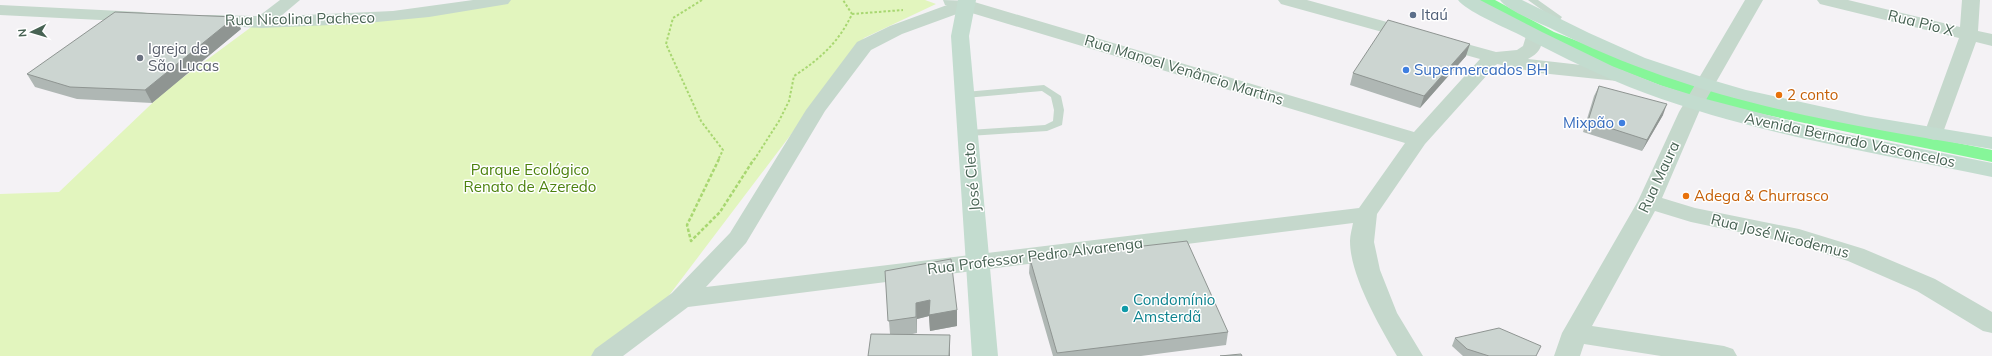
<svg xmlns="http://www.w3.org/2000/svg" width="1992" height="356" font-family="Mulish,sans-serif">
	<rect width="100%" height="100%" fill="#f4f2f5"/>
	<path fill="#e2f5be" d="M509 0H925L936 4 864 38 661 306 591 356H0V194L59 192 166 90 254 25Z"/>
	<g fill="none" stroke-linecap="round" stroke-linejoin="round">
		<path fill="#86f699" fill-rule="evenodd" d="M1475 0H1495L1554 32 1674 78 1733 97 1992 150V162L1723 106 1662 86 1542 40 1477 3Z"/>
		<path stroke="#a8d771" stroke-width="2" stroke-dasharray="2.5 2" stroke-linecap="butt" d="M702 0 673 18 666 44 701 121 723 150 718 160
			M852 14 903 10
			M754 160 779 121 789 101 794 76C820 59 839 42 852 14L843 0"/>
		<path stroke="#a8d771" stroke-width="2.5" stroke-dasharray="3.5 2" stroke-linecap="butt" d="M719 159 687 225 691 241 720 212 754 159"/>
		<path fill="#c5d8cc" fill-rule="evenodd" d="M1528 0H1538L1562 17 1556 25H1550L1548 23 1553 18Z
			M1044 85 1061 96 1064 110 1062 125 1047 131 969 136 964 133 969 130 1045 125 1053 121 1054 110 1051 97 1042 91 965 98 960 95 965 92Z"/>
		<path fill="#c5d8cc" fill-rule="evenodd" d="M280 0H300L281 16 393 11 473 0H511L508 4 429 17 356 24 261 28 207 25 201 24 198 20 201 16 207 15 259 16Z
			M943 0 971 1 1414 132 1480 59 1281 4 1278 0H1307L1496 52 1517 50 1523 46 1527 33 1534 31 1541 33 1543 37C1541 49 1539 53 1528 59L1617 69 1624 71 1627 75 1624 79 1617 81 1540 73 1497 64 1425 144 1377 214 1374 242 1380 270 1397 313 1423 356H1397C1380 327 1350 276 1350 241 1350 235 1352 229 1353 223L688 307 623 356H591L595 349 672 293 730 233 806 110 857 42 890 26 947 5H945ZM965 11 1405 143 1359 208 706 287 746 243 825 111 871 50 902 34Z
			M1745 0H1763L1699 112 1662 198 1695 208 1799 229 1864 249 1935 279 1992 312V333L1983 331 1917 291 1848 261 1795 244 1691 222 1655 211 1592 326 1724 346 1733 349 1737 356H1661L1584 344 1580 356H1554L1562 333 1638 201 1679 112Z
			M1817 0H1848L1960 27 1962 0H1980L1978 31 1992 34V46L1976 42 1941 138 1934 140 1927 138 1924 134 1959 38 1820 4Z
			M0 5 141 12 147 13 150 17 147 21 141 22 0 15Z"/>
		<path fill="#c3dccf" fill-rule="evenodd" d="M958 0H976L969 36 998 356H972L951 36Z
			M1458 0H1480L1542 32 1612 66 1660 85 1702 98 1821 129 1992 163V177C1876 153 1756 134 1645 93 1600 76 1558 55 1516 33 1503 27 1465 10 1458 0Z
			M1500 0H1522L1589 33 1645 58 1705 78 1746 90 1865 116 1992 137V149C1837 124 1691 100 1550 28 1537 22 1508 11 1500 0Z"/>
	</g>
	<path fill="#afb7b4" d="M235 17 241 29 152 103 77 99 35 87 27 74Z
		M1466 56 1420 108 1350 85 1353 73Z
		M1599 86 1663 115 1642 151 1583 132 1594 96Z
		M1030 259 1228 332 1226 345 1141 356H1053L1029 273Z
		M885 271 957 310V326L930 331 929 316 917 319V333L908 335 951 351 890 334Z
		M1455 338 1537 356H1463L1452 346Z"/>
	<path fill="#8f9592" d="M235 17 241 29 152 103 145 90Z
		M1470 44 1466 56 1420 108 1424 96Z
		M1667 104 1663 115 1642 151 1647 140Z
		M930 300 957 310V326L930 331 929 316 917 319V333L916 303Z
		M950 335V356H949Z"/>
	<path fill="#ccd5d1" stroke="#8f9592" d="M115 12 235 17 145 90 70 87 27 74Z
		M1388 20 1470 44 1424 96 1353 73Z
		M1599 86 1667 104 1647 140 1588 121Z
		M1187 241 1228 332 1057 353 1030 259Z
		M951 259 957 310 929 315 930 300 916 303V317L888 321 885 271Z
		M1499 328 1541 346 1536 356H1489L1467 349 1455 338Z
		M871 334 950 335 949 356H868Z
		M1241 354 1242 356H1220Z"/>
	<circle fill="#5c6f8a" stroke="#fff" stroke-width="1.5" cx="1413" cy="15" r="4"/>
	<circle fill="#6b7280" stroke="#fff" stroke-width="1.5" cx="140" cy="58" r="4"/>
	<g fill="#3f7fe0" stroke="#fff" stroke-width="1.5">
		<circle cx="1406" cy="70" r="4"/>
		<circle cx="1622" cy="123" r="4"/>
	</g>
	<g fill="#e8710a" stroke="#fff" stroke-width="1.5">
		<circle cx="1779" cy="95" r="4"/>
		<circle cx="1686" cy="196" r="4"/>
	</g>
	<circle fill="#0f9aa8" stroke="#fff" stroke-width="1.5" cx="1125" cy="309" r="4"/>
	<g text-anchor="middle" stroke-width="3" stroke-linejoin="round" paint-order="stroke">
		<g font-size="15" fill="#4e5e75" stroke="#fff" text-anchor="start">
			<text x="1421" y="20">Itaú</text>
		</g>
		<g font-size="15" fill="#476253" stroke="#fff">
			<text transform="translate(300 19) rotate(-1)" y="5">Rua Nicolina Pacheco</text>
			<text transform="translate(1921 23) rotate(14)" y="5">Rua Pio X</text>
			<text transform="translate(1184 70) rotate(17)" y="5">Rua Manoel Venâncio Martins</text>
			<text transform="translate(1850 140) rotate(12)" y="5">Avenida Bernardo Vasconcelos</text>
			<text transform="translate(972 177) rotate(-95)" y="5">José Cleto</text>
			<text transform="translate(1659 177) rotate(-65)" y="5">Rua Maura</text>
			<text transform="translate(1780 236) rotate(14)" y="5">Rua José Nicodemus</text>
			<text transform="translate(1035 256) rotate(-7)" y="5">Rua Professor Pedro Alvarenga</text>
		</g>
		<g font-size="15" fill="#5b616d" stroke="#fff" text-anchor="start">
			<text x="148" y="54">Igreja de<tspan x="148" dy="17">São Lucas</tspan></text>
		</g>
		<g font-size="15" fill="#366cbe" stroke="#fff" text-anchor="start">
			<text x="1414" y="75">Supermercados BH</text>
			<text x="1614" y="128" text-anchor="end">Mixpão</text>
		</g>
		<g font-size="15" fill="#c56008" stroke="#fff" text-anchor="start">
			<text x="1787" y="100">2 conto</text>
			<text x="1694" y="201">Adega &amp; Churrasco</text>
		</g>
		<g font-size="15" fill="#4c820d" stroke="#fff">
			<text x="530" y="175">Parque Ecológico<tspan x="530" dy="17">Renato de Azeredo</tspan></text>
		</g>
		<g font-size="15" fill="#0d838f" stroke="#fff" text-anchor="start">
			<text x="1133" y="305">Condomínio<tspan x="1133" dy="17">Amsterdã</tspan></text>
		</g>
	</g>
	<g transform="translate(32 32) rotate(265)" stroke="#ffffff" stroke-width="3" paint-order="stroke">
	<path d="M0-3L7 15L0 10L-7 15Z" fill="#476253"/>
	<text y="-6" font-size="11" font-weight="bold" text-anchor="middle" fill="#476253">N</text>
	</g>
</svg>
